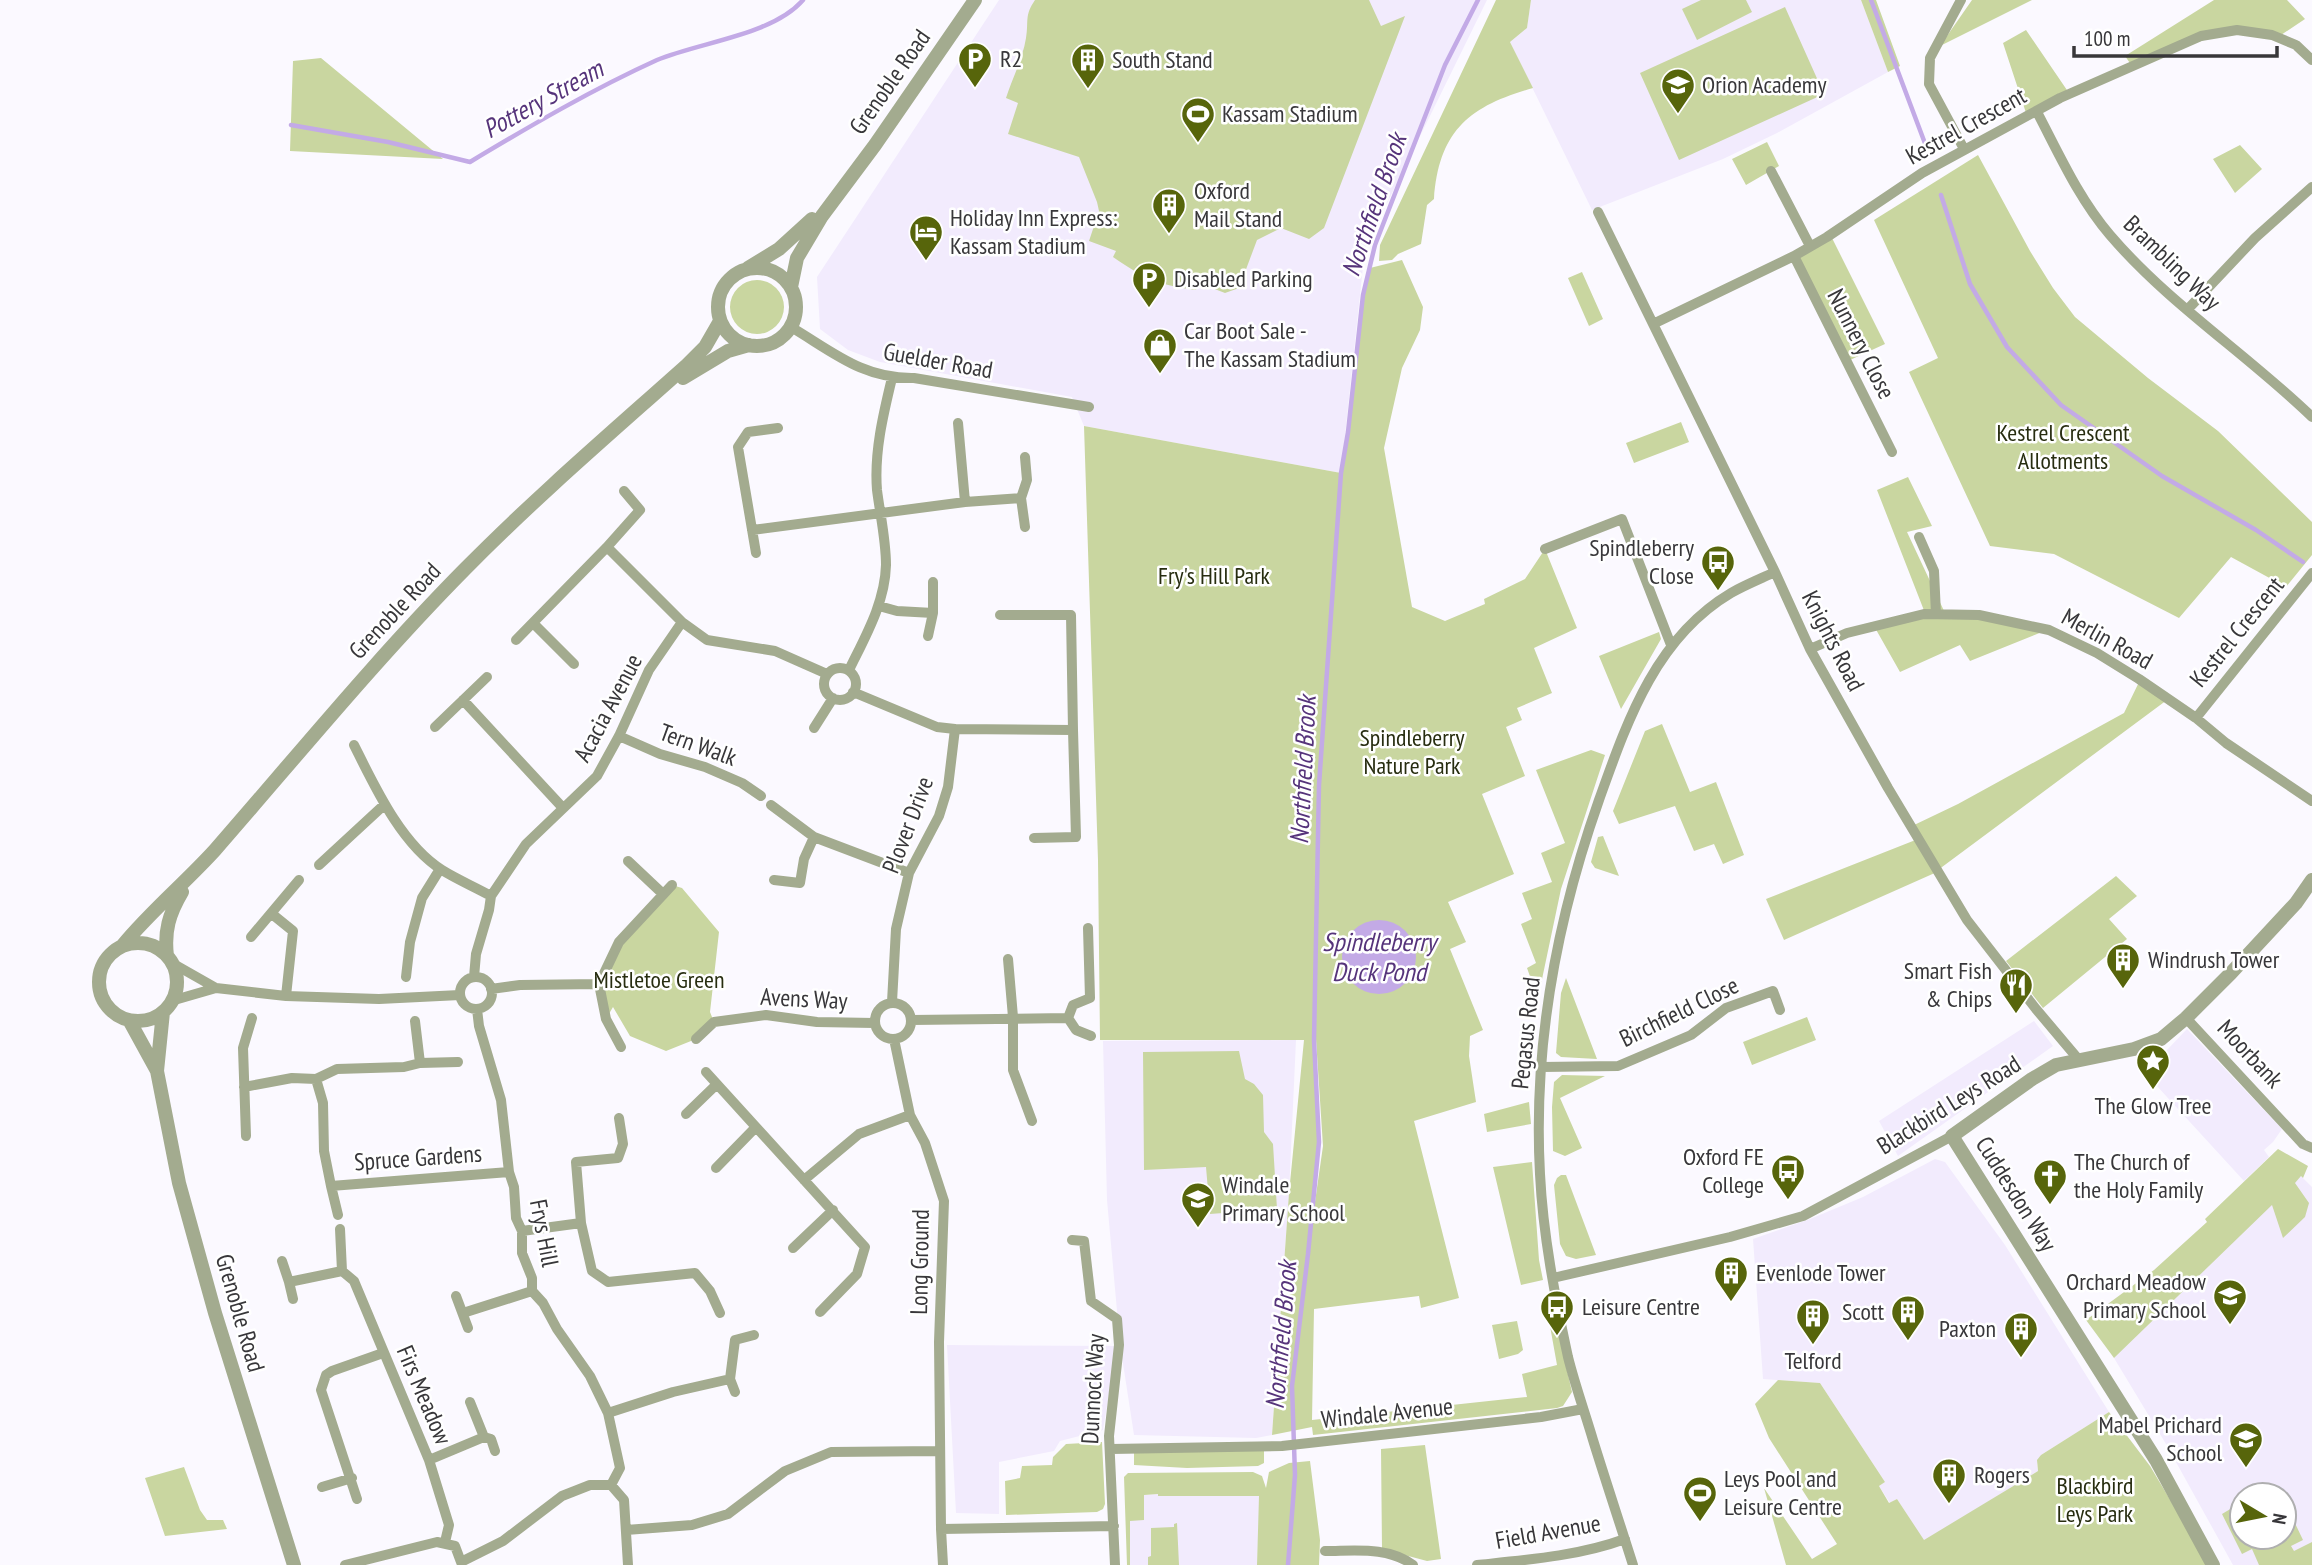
<svg xmlns="http://www.w3.org/2000/svg" width="2312" height="1565" font-family="'PT Sans Narrow',sans-serif">
	<rect width="100%" height="100%" fill="#fbf9ff"/>
	<path fill="#f2ebfd" fill-rule="evenodd" d="M999 0H1487L1365 248 1341 473 1084 426 1072 397 880 362 848 350 820 329 817 277Z
		M1531 0H1861L1888 72 1777 133 1723 159 1592 210 1510 42 1527 28Z
		M2034 1021 2053 1046 1898 1156 1879 1121Z
		M2187 1029 2282 1129 2273 1142 2264 1150 2269 1157 2244 1181 2145 1073Z
		M1296 1040 1289 1193 1272 1435 1256 1438 1134 1435 1120 1344 1107 1200 1103 1041Z
		M1935 1159 1945 1162 2005 1245 2109 1412 2041 1455 2037 1464 2038 1471 1924 1541 1897 1499 1890 1503 1879 1486 1885 1482 1820 1383 1763 1379 1753 1239 1810 1219 1863 1197Z
		M2301 1176 2312 1187V1565H2233L2166 1444 2114 1358ZM2242 1495H2284V1537H2242Z
		M947 1345 1117 1346 1103 1430 1060 1441 1054 1451 999 1462V1514L956 1513Z
		M1158 1494 1159 1496H1260L1257 1565H1127L1130 1520 1143 1495Z"/>
	<path fill="#c9d6a0" fill-rule="evenodd" d="M1035 0H1369L1381 26 1405 16 1324 228 1309 239 1281 228 1257 240 1239 288 1225 293 1199 283 1196 290C1158 285 1145 279 1113 257L1116 251 1089 241 1099 211 1097 202 1079 157 1008 134 1018 103 1006 98C1012 79 1023 58 1026 38 1029 21 1024 16 1035 0Z
		M1496 0H1531L1527 28 1510 42 1533 88C1469 106 1439 131 1434 199L1427 205 1421 244 1398 254 1392 260 1379 261 1380 245Z
		M1701 0H1746L1752 12 1697 40 1682 9Z
		M1861 0H1876L1900 66 1888 72Z
		M1972 0H2032L1940 46Z
		M2214 0H2287L2305 19 2281 35 2237 28 2132 66 2125 56Z
		M1785 7 1824 94 1679 160 1640 73Z
		M2026 30 2071 96 2028 119 2003 43Z
		M321 58 443 159 290 151 293 61Z
		M1767 142 1779 166 1746 185 1732 159Z
		M2240 145 2262 169 2235 193 2213 159Z
		M1978 155 2030 251 2053 288 2075 317 2148 378 2218 431 2312 522V555L2286 587 2231 557 2179 618 2054 554 1990 546 1909 372 1938 358 1874 220Z
		M1832 238 1885 344 1850 360 1798 257Z
		M1402 260 1423 307 1420 330 1402 368 1384 448 1412 607 1445 621 1485 604 1484 599 1525 579 1545 549 1577 628 1534 648 1552 693 1517 708 1522 720 1506 727 1525 776 1482 794 1514 874 1448 902 1466 942 1450 949 1483 1030 1470 1036 1469 1056 1476 1102 1414 1121 1459 1298 1421 1308 1419 1296 1314 1309 1312 1420 1527 1397 1522 1374 1557 1365 1548 1315 1554 1314 1572 1392 1563 1406 1557 1408 1313 1435 1312 1427 1272 1435 1289 1193 1304 1040H1100L1098 860 1084 426 1341 473C1353 405 1354 335 1370 268ZM1316 1039 1323 1146 1312 1223 1319 1142 1314 1040Z
		M1582 272 1603 319 1589 326 1568 278Z
		M730 307a27 27 0 1 1 54 0a27 27 0 1 1-54 0Z
		M1681 422 1689 442 1634 463 1626 443Z
		M1908 477 1932 526 1907 532 1945 613H1925L1877 490Z
		M1949 614 2047 630 1970 661 1960 645 1900 672 1874 626Z
		M1659 632 1661 639 1621 709 1599 656Z
		M2141 678 2171 697 1938 870 1912 826 1958 804 2124 713Z
		M1662 724 1690 792 1716 782 1744 855 1723 864 1714 844 1694 851 1675 806 1619 824 1613 811 1645 731Z
		M1591 750 1605 755 1561 889 1541 984 1532 982 1527 968 1536 963 1521 924 1532 919 1522 893 1552 882 1541 853 1565 843 1536 770Z
		M1603 836 1619 876 1595 868 1591 862 1598 837Z
		M1918 839 1937 872 1784 940 1766 899Z
		M2116 876 2137 896 2109 919 2127 939 2043 1008 2006 961Z
		M672 885 682 888 719 932 710 1012 714 1022 696 1039 666 1051 630 1036 613 1007 606 1019 599 984 619 942Z
		M1566 978 1597 1059 1561 1057 1556 1053 1561 993Z
		M1807 1017 1816 1040 1752 1065 1743 1042Z
		M1239 1051 1245 1079 1254 1084 1263 1095 1264 1132 1273 1144 1277 1209 1210 1214 1206 1167 1144 1170 1143 1052Z
		M1562 1075 1605 1076 1560 1098 1582 1148 1565 1156 1553 1151 1552 1107 1554 1082Z
		M1529 1102 1531 1124 1487 1132 1484 1114Z
		M2278 1149 2308 1166 2303 1178 2301 1176 2295 1183 2309 1203 2305 1217 2283 1238 2272 1205 2114 1358 2086 1320 2154 1270 2207 1222 2205 1219Z
		M1532 1162 1539 1260 1543 1280 1521 1285 1493 1167Z
		M1561 1175H1566L1596 1255 1576 1259 1566 1256 1560 1244 1554 1185 1557 1178Z
		M1517 1321 1523 1350 1518 1354 1499 1359 1492 1325Z
		M1778 1380 1820 1383 1885 1482 1879 1486 1889 1503 1897 1499 1924 1540 2038 1471 2037 1460 2041 1455 2109 1412 2150 1466 2209 1565H1786L1764 1488 1812 1559 1837 1544 1769 1438 1755 1404Z
		M1102 1442 1105 1504 1103 1509 1097 1512 1006 1515 1005 1481 1020 1478 1022 1466 1052 1465 1053 1457 1066 1444Z
		M1425 1445 1441 1559 1427 1561 1382 1549 1381 1449Z
		M1264 1450V1463L1258 1466 1187 1468 1134 1465V1453Z
		M1310 1461 1320 1540 1319 1565H1257L1259 1496H1158V1494L1144 1495V1520L1130 1521V1565H1127L1124 1477 1128 1473 1253 1472 1262 1476 1266 1488 1269 1472 1289 1463Z
		M184 1467 200 1510 207 1520H223L227 1529 165 1536 145 1478Z
		M2242 1502V1537H2284V1517L2286 1520 2292 1517 2303 1540 2291 1546 2294 1551 2312 1542V1565H2259L2252 1549 2242 1554 2222 1514Z
		M1177 1523 1179 1565H1148V1557L1151 1556V1528L1174 1527V1524Z"/>
	<path fill="#c3aae6" d="M1342 957a37 37 0 1 1 74 0a37 37 0 1 1-74 0Z"/>
	<g fill="none" stroke-linecap="round" stroke-linejoin="round">
		<path stroke="#c3aae6" stroke-width="4.5" d="M1871 0 1929 154
			M291 125 388 142 470 162C530 126 593 89 657 60 700 42 773 35 803 0
			M1941 195 1970 284 2007 347 2061 405 2162 476 2256 530 2303 562
			M1288 1565 1295 1475 1292 1386 1308 1254 1319 1142 1314 1040 1319 785 1341 473 1348 432 1363 295 1375 245 1445 65 1478 0"/>
		<path stroke="#a3ab8f" stroke-width="10" d="M1961 0 1930 58 1929 84 1964 149
			M2037 112C2059 154 2079 199 2110 235 2169 304 2247 354 2312 417
			M1771 171 1810 246
			M1598 212 1775 572 1810 649 1888 788 1967 920 2036 1009 2079 1060
			M1794 256 1892 452
			M2188 309 2255 238 2312 187
			M1653 324 1794 256 1827 237 1922 173 2060 98 2201 36 2237 30 2272 35 2296 45 2312 60
			M791 327C833 352 863 379 914 378L1089 407
			M958 423 965 502
			M1025 527 1021 498 1027 480 1025 457
			M752 530 965 502 1021 498
			M1919 537 1934 571 1936 614
			M607 547 640 510 624 491
			M1545 549 1622 519 1671 645
			M756 553 738 447 748 432 778 428
			M879 606 897 611 933 613
			M1000 615H1071L1073 730
			M533 623 574 664
			M928 636 933 613V582
			M516 640 607 547 682 622
			M1810 649 1847 633 1924 614 1979 615 2049 630 2097 653 2139 679 2196 718 2226 743 2312 801
			M824 684a16 16 0 1 1 32 0a16 16 0 1 1-32 0Z
			M849 670C865 637 885 603 886 565 886 540 880 514 877 490 874 453 883 415 892 378
			M853 692 937 727 955 729 948 787 939 816 909 873 896 929 892 1002
			M463 700 563 808
			M2196 718 2312 573
			M435 727 487 677
			M814 728 833 698
			M955 729 1073 730 1076 837 1034 838
			M619 736 660 754 705 767 742 783 761 796
			M354 745C375 787 401 844 442 870 458 880 475 887 491 896
			M771 805 814 837 909 873
			M628 861 663 894
			M319 865 384 805
			M774 880 800 883 804 859 814 837
			M272 914 293 931 286 996
			M251 937 299 880
			M1008 959 1013 1017V1070L1032 1121
			M172 963 216 988 286 996 379 999 460 995
			M406 977 410 942 422 898 440 869
			M474 977 476 954 489 910 491 896 526 844 597 776 619 736 649 670 682 622 707 640 775 651 827 674
			M460 993a16 16 0 1 1 32 0a16 16 0 1 1-32 0Z
			M599 984 606 1019 621 1047
			M491 989 520 985 599 984 619 942 672 885
			M171 1001 216 988
			M875 1021a18 18 0 1 1 36 0a18 18 0 1 1-36 0Z
			M477 1009 479 1026 501 1100 509 1172 514 1187 516 1218 522 1231V1253L532 1278V1291L543 1303 557 1329 590 1376 608 1413 620 1468 611 1485
			M1068 1018 1073 1005 1090 998 1088 928
			M1068 1018 1076 1030 1091 1036
			M2186 1018 2303 1144 2312 1148
			M911 1020 1068 1018
			M696 1039 714 1022 766 1015 817 1022 874 1023
			M894 1039 910 1115 925 1143 944 1201 939 1342 941 1529 1114 1526
			M420 1063 458 1062
			M1542 1067 1618 1066 1691 1035 1726 1008 1773 991 1780 1010
			M706 1072 865 1247 857 1274 820 1312
			M316 1079 323 1103 324 1151 331 1186 509 1172
			M244 1087 292 1078 316 1079 337 1069 404 1067 420 1063 415 1021
			M686 1114 716 1085
			M246 1136 243 1048 252 1018
			M716 1168 755 1128
			M804 1180 859 1134 910 1115
			M331 1186 338 1215
			M581 1223 592 1271 608 1282 695 1273 710 1291 720 1313
			M340 1229 342 1271 354 1281 429 1460 449 1525 445 1542
			M522 1231 581 1223 576 1162 618 1158 623 1144 619 1118
			M1072 1240 1084 1241 1091 1301 1117 1319 1119 1345 1109 1436 1115 1565
			M793 1248 833 1210
			M282 1261 289 1282 342 1271
			M1553 1278 1730 1237 1803 1216 1952 1136
			M289 1282 293 1299
			M456 1296 468 1328
			M463 1313 532 1291
			M730 1379 735 1392
			M470 1402 484 1437 491 1439 495 1451
			M608 1413 673 1392 730 1379 735 1340 754 1335
			M1111 1449 1282 1446 1541 1417 1583 1409
			M429 1460 484 1437
			M322 1487 352 1478
			M357 1499 321 1390 326 1375 332 1371 383 1353
			M941 1529 943 1565
			M626 1530 692 1525 728 1514 785 1471 831 1452 939 1451
			M1325 1551C1354 1551 1388 1546 1413 1565
			M345 1565 437 1542 455 1546 461 1562 503 1541 562 1496 590 1485H611L624 1500 628 1565
			M1477 1565C1526 1560 1579 1556 1625 1539
			M1633 1565C1620 1524 1606 1482 1593 1440 1585 1413 1575 1385 1568 1357 1555 1297 1543 1235 1540 1174 1533 1047 1557 919 1599 800 1627 722 1655 638 1731 593 1745 585 1760 579 1775 572"/>
		<path stroke="#a3ab8f" stroke-width="14" d="M748 268 779 249 812 219
			M718 307a39 39 0 1 1 78 0a39 39 0 1 1-78 0Z
			M791 287 797 258 822 216 875 145 975 0
			M683 378 728 351 749 345
			M99 982a39 39 0 1 1 78 0a39 39 0 1 1-78 0Z
			M123 945C151 911 185 883 215 850 297 756 377 658 465 569 536 497 612 432 687 365L705 347 720 321
			M167 956C164 931 169 914 182 892
			M129 1020 157 1071 179 1183 215 1313 294 1565
			M157 1071 163 1012
			M2213 1565 2156 1460 1952 1136 2032 1079 2056 1065 2134 1049 2161 1039 2186 1018 2231 973 2296 903 2312 880"/>
	</g>
	<defs>
		<g id="parking-pin" transform="scale(1.75)"><path d="M0 17L-7.5 6A9.5 9.5 0 1 1 7.5 6Z" fill="#57650b" stroke="#fff"/><path d="M-3.5-5.5H1a3.5 3.5 0 0 1 0 7H-1V5.5H-3.5ZM-1-3.4V-.6H.8a1.4 1.4 0 0 0 0-2.8Z" fill="#fff"/></g>
		<g id="building-pin" transform="scale(1.75)"><path d="M0 17L-7.5 6A9.5 9.5 0 1 1 7.5 6Z" fill="#57650b" stroke="#fff"/><path d="M-4-6H4V6H1V3H-1V6H-4ZM-2.5-4.3h1.7v1.8h-1.7ZM.8-4.3h1.7v1.8H.8ZM-2.5-1h1.7V.8h-1.7ZM.8-1h1.7V.8H.8Z" fill="#fff"/></g>
		<g id="school-pin" transform="scale(1.75)"><path d="M0 17L-7.5 6A9.5 9.5 0 1 1 7.5 6Z" fill="#57650b" stroke="#fff"/><path d="M0-5L7-2L0 1L-7-2ZM-4 1L0 2.5L4 1V4Q0 6-4 4Z" fill="#fff"/></g>
		<g id="stadium-pin" transform="scale(1.75)"><path d="M0 17L-7.5 6A9.5 9.5 0 1 1 7.5 6Z" fill="#57650b" stroke="#fff"/><path d="M0-5a6.5 5 0 1 0 0 10a6.5 5 0 1 0 0-10ZM-3.5-1.8h7v3.6h-7Z" fill="#fff"/></g>
		<g id="hotel-pin" transform="scale(1.75)"><path d="M0 17L-7.5 6A9.5 9.5 0 1 1 7.5 6Z" fill="#57650b" stroke="#fff"/><path d="M-6-4.5h1.5V1H6V5H4.5V3h-9V5H-6ZM-4 0a1.8 1.8 0 1 1 3.6 0ZM.5 0V-2.5h3Q6-2.5 6 0Z" fill="#fff"/></g>
		<g id="shop-pin" transform="scale(1.75)"><path d="M0 17L-7.5 6A9.5 9.5 0 1 1 7.5 6Z" fill="#57650b" stroke="#fff"/><path d="M-5-2.5h2.3a2.7 3.5 0 0 1 5.4 0H5L5.5 6h-11ZM-1.5-2.5h3a1.5 2.3 0 0 0-3 0Z" fill="#fff"/></g>
		<g id="bus-pin" transform="scale(1.75)"><path d="M0 17L-7.5 6A9.5 9.5 0 1 1 7.5 6Z" fill="#57650b" stroke="#fff"/><path d="M-5-6H5V4H4V6H2V4H-2V6H-4V4H-5ZM-3.5-4V0h7V-4ZM-3.5 1.2v1.5H-2V1.2ZM2 1.2v1.5H3.5V1.2Z" fill="#fff"/></g>
		<g id="restaurant-pin" transform="scale(1.75)"><path d="M0 17L-7.5 6A9.5 9.5 0 1 1 7.5 6Z" fill="#57650b" stroke="#fff"/><path d="M-5-6h1v4h1v-4h1v4h1v-4h1v5L-1.5 .5V6h-2V.5L-5-1ZM5-6V6H3V1.5H1.5Q1.5-4 5-6Z" fill="#fff"/></g>
		<g id="sight-pin" transform="scale(1.75)"><path d="M0 17L-7.5 6A9.5 9.5 0 1 1 7.5 6Z" fill="#57650b" stroke="#fff"/><path d="M0-6L1.8-2.2L6-1.7L2.9 1.2L3.7 5.4L0 3.3L-3.7 5.4L-2.9 1.2L-6-1.7L-1.8-2.2Z" fill="#fff"/></g>
		<g id="church-pin" transform="scale(1.75)"><path d="M0 17L-7.5 6A9.5 9.5 0 1 1 7.5 6Z" fill="#57650b" stroke="#fff"/><path d="M-1.2-6h2.4v3.5h3.3v2.4h-3.3V6h-2.4V-.1h-3.3v-2.4h3.3Z" fill="#fff"/></g>
	</defs>
	<g fill-rule="evenodd">
		<use href="#parking-pin" x="975" y="59"/>
		<use href="#building-pin" x="1088" y="60"/>
		<use href="#school-pin" x="1678" y="85"/>
		<use href="#stadium-pin" x="1198" y="114"/>
		<use href="#building-pin" x="1169" y="205"/>
		<use href="#hotel-pin" x="926" y="232"/>
		<use href="#parking-pin" x="1149" y="279"/>
		<use href="#shop-pin" x="1160" y="345"/>
		<use href="#bus-pin" x="1718" y="562"/>
		<use href="#building-pin" x="2123" y="960"/>
		<use href="#restaurant-pin" x="2016" y="985"/>
		<use href="#sight-pin" x="2153" y="1061"/>
		<use href="#bus-pin" x="1788" y="1171"/>
		<use href="#church-pin" x="2050" y="1176"/>
		<use href="#school-pin" x="1198" y="1199"/>
		<use href="#building-pin" x="1731" y="1273"/>
		<use href="#school-pin" x="2230" y="1296"/>
		<use href="#bus-pin" x="1557" y="1307"/>
		<use href="#building-pin" x="1908" y="1312"/>
		<use href="#building-pin" x="1813" y="1316"/>
		<use href="#building-pin" x="2021" y="1329"/>
		<use href="#school-pin" x="2246" y="1439"/>
		<use href="#building-pin" x="1949" y="1475"/>
		<use href="#stadium-pin" x="1700" y="1493"/>
	</g>
	<g text-anchor="middle" stroke-width="5" stroke-linejoin="round" paint-order="stroke">
		<g font-size="24" fill="#38373a" stroke="#fff" text-anchor="start">
			<text x="1000" y="67">R2</text>
			<text x="1112" y="68">South Stand</text>
			<text x="1702" y="93">Orion Academy</text>
			<text x="1222" y="122">Kassam Stadium</text>
			<text x="1194" y="199">Oxford<tspan x="1194" dy="28">Mail Stand</tspan></text>
			<text x="950" y="226">Holiday Inn Express:<tspan x="950" dy="28">Kassam Stadium</tspan></text>
			<text x="1174" y="287">Disabled Parking</text>
			<text x="1184" y="339">Car Boot Sale -<tspan x="1184" dy="28">The Kassam Stadium</tspan></text>
			<text x="1694" y="556" text-anchor="end">Spindleberry<tspan x="1694" dy="28">Close</tspan></text>
			<text x="2148" y="968">Windrush Tower</text>
			<text x="1992" y="979" text-anchor="end">Smart Fish<tspan x="1992" dy="28">&amp; Chips</tspan></text>
			<text x="2153" y="1114" text-anchor="middle">The Glow Tree</text>
			<text x="1764" y="1165" text-anchor="end">Oxford FE<tspan x="1764" dy="28">College</tspan></text>
			<text x="2074" y="1170">The Church of<tspan x="2074" dy="28">the Holy Family</tspan></text>
			<text x="1222" y="1193">Windale<tspan x="1222" dy="28">Primary School</tspan></text>
			<text x="1756" y="1281">Evenlode Tower</text>
			<text x="2206" y="1290" text-anchor="end">Orchard Meadow<tspan x="2206" dy="28">Primary School</tspan></text>
			<text x="1582" y="1315">Leisure Centre</text>
			<text x="1884" y="1320" text-anchor="end">Scott</text>
			<text x="1996" y="1337" text-anchor="end">Paxton</text>
			<text x="1813" y="1369" text-anchor="middle">Telford</text>
			<text x="2222" y="1433" text-anchor="end">Mabel Prichard<tspan x="2222" dy="28">School</tspan></text>
			<text x="1974" y="1483">Rogers</text>
			<text x="1724" y="1487">Leys Pool and<tspan x="1724" dy="28">Leisure Centre</tspan></text>
		</g>
		<g font-size="24" fill="#38373a" stroke="#fff">
			<text transform="translate(890 82) rotate(-55)" y="8">Grenoble Road</text>
			<text transform="translate(1966 126) rotate(-29)" y="8">Kestrel Crescent</text>
			<text transform="translate(2172 263) rotate(44)" y="8">Brambling Way</text>
			<text transform="translate(1861 344) rotate(63)" y="8">Nunnery Close</text>
			<text transform="translate(938 361) rotate(10)" y="8">Guelder Road</text>
			<text transform="translate(395 611) rotate(-47)" y="8">Grenoble Road</text>
			<text transform="translate(2237 632) rotate(-51)" y="8">Kestrel Crescent</text>
			<text transform="translate(2107 639) rotate(29)" y="8">Merlin Road</text>
			<text transform="translate(1833 641) rotate(63)" y="8">Knights Road</text>
			<text transform="translate(608 708) rotate(-62)" y="8">Acacia Avenue</text>
			<text transform="translate(698 745) rotate(20)" y="8">Tern Walk</text>
			<text transform="translate(908 825) rotate(-69)" y="8">Plover Drive</text>
			<text transform="translate(804 999) rotate(3)" y="8">Avens Way</text>
			<text transform="translate(1679 1012) rotate(-26)" y="8">Birchfield Close</text>
			<text transform="translate(1526 1033) rotate(-84)" y="8">Pegasus Road</text>
			<text transform="translate(2250 1054) rotate(47)" y="8">Moorbank</text>
			<text transform="translate(1949 1105) rotate(-32)" y="8">Blackbird Leys Road</text>
			<text transform="translate(418 1158) rotate(-4)" y="8">Spruce Gardens</text>
			<text transform="translate(2016 1194) rotate(58)" y="8">Cuddesdon Way</text>
			<text transform="translate(544 1233) rotate(79)" y="8">Frys Hill</text>
			<text transform="translate(920 1262) rotate(-89)" y="8">Long Ground</text>
			<text transform="translate(240 1313) rotate(74)" y="8">Grenoble Road</text>
			<text transform="translate(1093 1389) rotate(-87)" y="8">Dunnock Way</text>
			<text transform="translate(424 1395) rotate(67)" y="8">Firs Meadow</text>
			<text transform="translate(1387 1413) rotate(-6)" y="8">Windale Avenue</text>
			<text transform="translate(1548 1532) rotate(-10)" y="8">Field Avenue</text>
		</g>
		<g font-size="24" fill="#272d10" stroke="#fff">
			<text x="2063" y="441">Kestrel Crescent<tspan x="2063" dy="28">Allotments</tspan></text>
			<text x="1214" y="584">Fry's Hill Park</text>
			<text x="1412" y="746">Spindleberry<tspan x="1412" dy="28">Nature Park</tspan></text>
			<text x="659" y="988">Mistletoe Green</text>
			<text x="2095" y="1494">Blackbird<tspan x="2095" dy="28">Leys Park</tspan></text>
		</g>
		<g font-size="26" font-style="italic" fill="#56347b" stroke="#fff">
			<text transform="translate(543 99) rotate(-29)" y="9">Pottery Stream</text>
			<text transform="translate(1374 205) rotate(-71)" y="9">Northfield Brook</text>
			<text transform="translate(1303 770) rotate(-87)" y="9">Northfield Brook</text>
			<text x="1379" y="951">Spindleberry<tspan x="1379" dy="30">Duck Pond</tspan></text>
			<text transform="translate(1281 1335) rotate(-85)" y="9">Northfield Brook</text>
		</g>
	</g>
	<g transform="translate(2263 1516) rotate(100)"><circle r="33" fill="#ffffff" stroke="#afafb0" stroke-width="2"/>
	<path d="M0-5L12 26L0 18L-12 26Z" fill="#57650b"/>
	<text y="-10" font-size="19" font-weight="bold" text-anchor="middle" fill="#38373a">N</text>
	</g>
	<path d="M2074 46v10h203v-10" fill="none" stroke="#38373a" stroke-width="3.5"/>
	<text x="2084" y="46" font-size="21" fill="#38373a" stroke="#ffffff" stroke-width="5" paint-order="stroke">100 m</text>
</svg>
